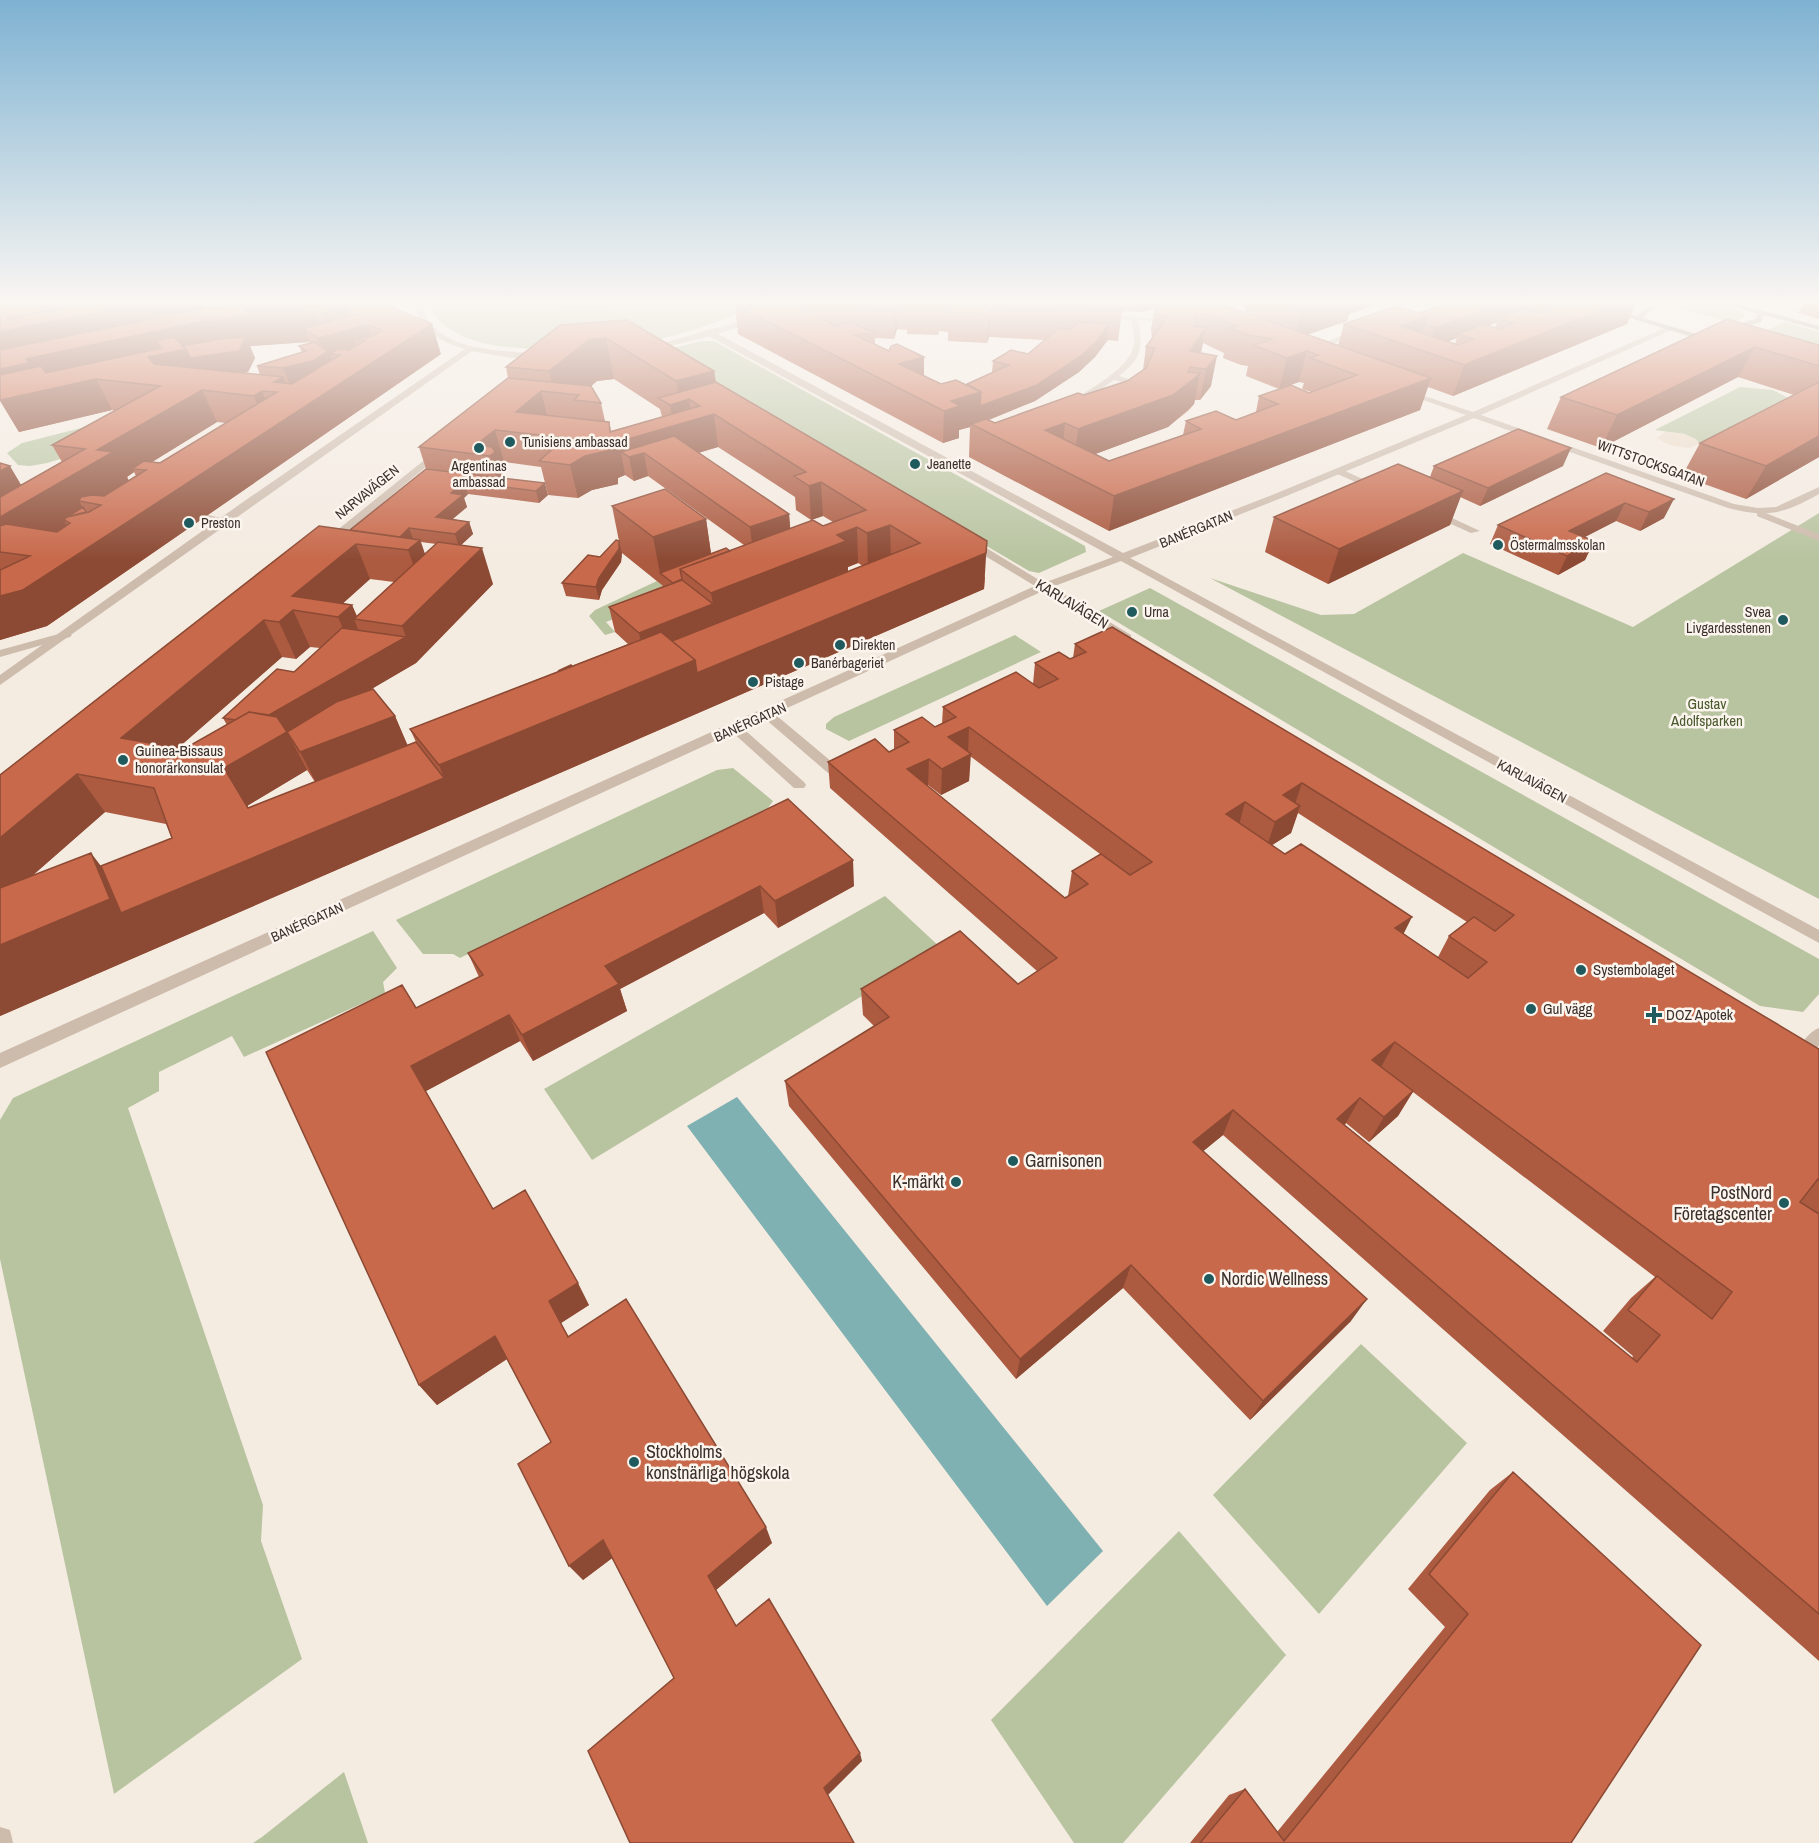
<svg xmlns="http://www.w3.org/2000/svg" width="1819" height="1843" font-family="'Archivo Narrow',sans-serif">
	<rect width="100%" height="100%" fill="#f4ebe1"/>
	<path fill="#b8c4a0" d="M432 302H759C726 321 685 334 647 342 631 345 613 344 597 346 547 349 468 357 433 314Z
		M1681 302C1702 302 1729 301 1746 315L1734 323 1672 306Z
		M1785 322 1819 332V358L1750 338Z
		M702 341H714L1085 546 1086 552 1039 573 1029 571 664 355 668 349Z
		M1740 387 1773 390 1792 400 1699 445 1685 434 1655 430Z
		M105 422 93 449 47 463 30 466 18 465 7 453 22 443Z
		M1819 513V899L1210 578 1321 615 1354 614 1463 553 1633 627Z
		M657 581 675 596 606 622 615 632 605 635 589 616 595 610Z
		M1150 588 1819 959V994L1803 1012 1760 1006 1099 611Z
		M1015 635 1041 652 849 741 826 729V724L834 717Z
		M733 768 773 801 768 808 460 958 453 954H423L396 920 717 770Z
		M885 896 941 948 592 1160 544 1089Z
		M373 931 397 968 383 982 385 993 244 1057 232 1036 159 1072V1091L128 1108 263 1505 261 1541 302 1659 114 1794 0 1259V1120L13 1098Z
		M1361 1344 1467 1443 1319 1614 1213 1495Z
		M1179 1531 1286 1655 1123 1843H1074L991 1720Z
		M344 1772 368 1843H253L262 1837Z"/>
	<path fill="#ecdcc8" d="M1665 432 1685 434 1696 439 1700 444 1689 448 1669 445 1657 438Z"/>
	<path fill="#7fb0b2" d="M549 302H628C604 310 572 315 549 302Z
		M737 1097 1103 1551 1047 1606 687 1126Z"/>
	<g fill="none" stroke-linecap="round" stroke-linejoin="round">
		<path fill="#cdbbac" fill-rule="evenodd" d="M1335 469H1341L1382 488 1374 490 1335 473Z
			M1431 511H1437L1480 531 1471 533 1431 515Z
			M1757 512H1763L1819 534V541L1757 516Z
			M767 710 771 711 838 767 840 770 838 773H828L763 717V711Z
			M735 724 739 725 804 782 806 785 804 788H794L731 731 729 728Z"/>
		<path fill="#cdbbac" fill-rule="evenodd" d="M1402 302H1412L1383 314 1376 312Z
			M1100 314 1176 320 1172 322 1138 320C1143 348 1142 358 1119 376L1137 382 1128 396 1121 394 1128 383 1114 380 1076 406H1070V402C1088 390 1133 367 1134 343 1135 336 1132 327 1131 320L1097 318Z
			M1669 326 1676 328 1481 415 1734 504 1758 508 1776 507 1819 487V494C1784 514 1767 518 1728 508L1474 418 1284 497 1130 558 1819 930V943L1121 561 1052 587 1131 635V639H1123L1043 591 0 1068V1053L1035 586 967 545V541H975L1044 583 1113 557 705 334V330H711L1123 553 1277 493 1466 415 1403 393V389L1473 412Z
			M1355 330 1362 332 1313 352 1306 350Z
			M204 514 229 520 224 523 201 519V515Z
			M66 632 72 635 70 637 0 657V650Z
			M1819 1028V1046L1809 1053 1803 1051 1801 1046C1805 1038 1811 1031 1819 1028Z
			M0 1827 10 1830 13 1843H0Z"/>
		<path fill="#cdbbac" fill-rule="evenodd" d="M414 302H421C431 345 478 349 516 352 524 353 536 352 543 356 530 363 488 354 472 351L0 685V675L243 502 465 349C438 341 420 330 414 302Z
			M775 302H783C757 328 698 339 662 348L650 350 646 348 737 322Z
			M438 449 445 451 333 544H325V540Z"/>
		<path fill="#a18a7d" fill-rule="evenodd" d="M1577 302H1588L1637 316C1646 307 1656 302 1669 302L1648 312 1643 318 1716 340 1709 342Z
			M1719 302H1731L1819 326V330L1764 315 1761 322 1723 333V329L1755 319 1758 314Z"/>
	</g>
	<path fill="#ac5a40" fill-rule="evenodd" d="M0 302H204L207 307 390 302 441 354 47 626 0 640V524L21 485 62 462 52 445 115 411 112 410 19 432 0 401ZM309 342V343L299 346 302 352 257 366 260 375 243 373 248 372 255 358 250 346ZM217 422 226 423 160 463 152 462ZM134 472 136 476 129 481 127 477Z
		M743 302H1196L1246 314 1243 302H1383L1349 314 1347 321 1307 335 1338 346 1344 324 1419 313 1451 302H1636L1627 324 1453 396 1428 387 1420 410 1109 531 969 457 970 427 959 430V438L943 443 738 334 735 305ZM1155 308 1151 329 1152 339 1146 347 1143 370 1127 381 995 423 989 420 1035 401 1079 372 1095 357 1107 340 1118 341 1122 311 1141 312ZM1497 322 1495 328 1489 326ZM897 329 907 330V334L938 335 939 331 948 332V341L987 343 989 337 1045 340 1028 354 993 361 992 372 967 384V385L941 384 924 376 875 345V338L894 339ZM1457 338 1455 344 1447 342ZM1203 343 1224 353 1223 358 1241 365 1248 366 1246 376 1279 389 1299 382 1304 383 1302 389 1311 392 1259 396 1256 412 1236 420 1186 421 1183 435 1109 461 1095 454 1168 427 1189 410 1194 404 1195 400H1200L1211 386 1201 353Z
		M1804 302H1819V319L1798 313Z
		M1727 319 1819 345V457L1746 499 1682 476 1700 443 1794 395 1738 377 1601 448 1547 429 1561 397Z
		M627 320 714 371 716 382 985 577 984 589 0 1016V775L350 530 426 469 419 447 508 378 506 367ZM614 379 660 409 662 417 611 431 605 421 601 403 591 386 597 381ZM718 447 795 497 796 510 811 520 823 516 833 522 823 526 790 528 789 514 698 453ZM504 462 541 467 548 495 578 498 592 490 618 484V478L625 475 634 481 648 476 744 545 730 551 711 554 706 519 612 506 619 541 600 557 562 583 566 596 599 600 602 590 621 562 622 553 663 586 609 607 615 632 628 644 410 729 416 742 407 745 395 716 369 690 416 663 493 584 461 545 473 534 469 522 452 519 467 507 464 498 468 494 539 503 548 495 503 478 499 466ZM421 542 436 544 425 554ZM858 563 863 566 848 572V567ZM370 579 394 582 357 616 352 605 343 603ZM310 647 320 648 294 672 223 718 227 725 184 749 178 748 282 657 296 659ZM307 770 315 782 248 808 247 806ZM105 812 166 824 172 838 101 866 32 876Z
		M1434 466H1563L1480 506 1460 497 1450 525 1328 584 1265 552 1274 517 1430 477Z
		M1606 473 1664 518 1640 531 1616 521 1584 537 1594 541 1585 560 1558 575 1490 544 1498 525Z
		M1075 644 1819 1049V1661L1223 1135 1203 1151 1351 1321 1250 1420 1123 1288 1016 1379 789 1106 785 1081 874 1026 863 1015 861 989 1018 984 1037 971 830 788 828 762 889 752 894 749V730L935 727 942 724 943 707 1033 684 1035 663 1070 659 1073 658ZM970 756 1100 854 1072 871 1068 896 1065 898 927 786 928 785 941 795 969 781ZM1298 813 1467 922 1449 936 1438 957 1272 845 1291 833ZM1413 1092 1655 1277 1631 1298 1603 1331 1633 1356 1632 1358 1345 1125 1346 1123 1369 1142 1398 1116Z
		M788 799 854 886 778 928 764 913 620 989 627 1011 533 1061 520 1041 426 1091 493 1209 589 1305 561 1323 569 1337 772 1543 716 1590 736 1625 862 1761 674 1678 612 1558 583 1580 551 1442 507 1359 437 1405 419 1385 416 1008 479 977 468 953Z
		M1513 1472 1571 1843H1190L1229 1795 1245 1789 1277 1832 1445 1627 1408 1589 1490 1490Z"/>
	<path fill="#8c4a34" fill-rule="evenodd" d="M0 302H204L213 321 227 318 244 306 256 302H308L317 311 316 313 325 336 330 335 322 314 329 310 347 309 354 328 368 325 378 354 366 340 354 339 361 359 330 354 334 367 292 390 283 368 324 354 318 338 304 328 309 342 250 346 255 358 248 372 200 379 152 365 96 379 112 410 19 432 0 400ZM156 341 162 348V354Z
		M797 302H804L806 329 791 304Z
		M896 302H897V329L894 339 893 310Z
		M940 302 939 331 938 335 939 306Z
		M1143 302H1156L1155 308 1141 312Z
		M1325 302H1383L1349 314 1347 321 1294 339 1301 310Z
		M1505 302H1534L1531 310 1504 320 1499 319 1497 322 1463 336 1458 334 1457 338 1428 349 1435 328Z
		M1621 302H1636L1627 324 1453 396 1464 365Z
		M991 308 989 337 987 343 988 314Z
		M1428 316 1418 346 1400 326Z
		M1197 320 1192 349 1206 327 1200 357 1190 367 1187 385 1200 373 1194 404 1168 427 1074 462 1078 429 1194 326Z
		M432 324 441 354 47 626 0 640V596Z
		M1109 324 1108 340 1095 357 1079 372 1035 401 980 423 971 424 970 427 959 430V438L943 443 944 411 951 401Z
		M606 338 614 379 597 381 580 396 579 395 554 392 549 371 589 340Z
		M1755 347 1738 377 1601 448 1617 415Z
		M1307 351 1299 382 1279 389 1287 358Z
		M1217 356 1211 386 1200 400 1206 369Z
		M924 357V387L899 364Z
		M714 371 720 413 714 415 718 447 661 464 644 453 648 476 634 481 629 457 621 452 625 475 618 478V484L592 490 578 498 570 465 610 432 609 422 614 444 673 426 670 405 680 402 676 381ZM689 399 700 406 692 421Z
		M283 377 295 408 274 382Z
		M1431 378 1420 410 1109 531 1114 496Z
		M202 390 217 422 139 470 132 469 134 472 127 477 131 485 100 505 79 501 86 513 64 520 67 525 19 554 0 552V517L97 450Z
		M262 391 276 423 267 428 254 396Z
		M541 391 549 423 516 412Z
		M1065 423 1062 456 1045 430Z
		M495 430 504 462 499 466 505 485 499 486 490 456 476 445Z
		M1819 436V457L1746 499 1766 466Z
		M1571 448 1563 466 1480 506 1488 488Z
		M10 466 30 500 0 517V471Z
		M464 482 468 494 464 498 467 507 440 530 436 517 451 493Z
		M821 482 823 516 811 520 809 486Z
		M545 483 548 495 539 503 536 491Z
		M1463 491 1450 525 1328 584 1339 549Z
		M1674 499 1664 518 1640 531 1649 512Z
		M1625 503 1616 521 1560 550 1569 531Z
		M789 514 791 537 753 552 750 527Z
		M706 519 713 567 680 569 660 573 653 537Z
		M469 522 473 534 459 547 455 534Z
		M890 525 891 560 868 569 867 533Z
		M857 527 858 563 848 567V577L644 658 639 633 713 604 711 593 837 535Z
		M409 528 414 541 387 548Z
		M420 540 432 575 421 586 408 550Z
		M619 541 622 553 621 562 602 590 599 600 596 587 599 578Z
		M987 541 984 589 0 1016V926L91 853 130 904 444 778 439 765Z
		M1594 541 1585 560 1558 575 1567 556Z
		M356 544 370 579 329 616 292 596Z
		M482 548 493 584 416 663 402 626Z
		M352 605 358 620 354 619 364 644 354 654 338 617Z
		M293 610 310 647 296 659 279 622Z
		M264 620 282 657 146 776 121 738Z
		M406 637 416 663 290 737 287 732 307 770 247 806 224 768 255 723Z
		M395 716 411 753 320 790 300 752Z
		M969 727 968 753 948 737Z
		M971 754 969 781 941 795 942 769Z
		M929 759 928 785 907 796V769Z
		M77 774 105 812 0 904V838Z
		M1302 783 1293 810 1283 795Z
		M1245 802 1238 829 1226 814Z
		M1300 806 1291 833 1266 849 1275 822Z
		M853 860 854 886 778 928 775 901Z
		M760 886 764 913 620 989 627 1011 533 1061 522 1035 605 966Z
		M1412 917 1399 943 1395 928Z
		M509 1015 520 1041 426 1091 411 1066Z
		M1395 1042 1381 1067 1372 1060Z
		M1413 1091 1398 1116 1369 1142 1384 1117Z
		M1360 1098 1346 1123 1324 1143 1337 1119Z
		M1233 1110 1223 1135 1184 1167 1193 1142Z
		M1131 1265 1123 1288 1016 1379 1020 1359Z
		M578 1283 589 1305 561 1323 580 1358 549 1301Z
		M1367 1299 1351 1321 1250 1420 1263 1401Z
		M495 1336 510 1357 437 1405 419 1385Z
		M766 1527 772 1543 716 1590 708 1576Z
		M603 1540 615 1556 583 1580 569 1566Z
		M860 1753 862 1761 828 1795 824 1788Z"/>
	<path fill="#c8694b" stroke="#8c4a34" stroke-width="1.5" fill-rule="evenodd" d="M33 302H91L8 318 3 308Z
		M96 302H151L0 332V303L8 319Z
		M246 302H293L244 306Z
		M306 302H390L398 310 432 324 23 590 0 596V570L30 556 0 552V526L6 524 57 532 70 523 64 520 67 517 89 512 101 505 79 501 81 497 92 495 104 496 146 470 132 469 144 461 160 463 277 392 262 391 254 396 202 390 97 450 113 452 0 517V497L85 449 52 445 160 386 96 379 0 400V375L41 366 46 373 162 348 156 341 174 337 186 349 148 357 154 364 283 377 274 382 292 384 340 355 330 354 338 349 349 350 366 340 354 339 373 336 382 330 368 325 318 338 304 328 354 315 347 309 329 310 322 314 316 313 317 311 302 312Z
		M743 302H797L791 304 836 326 850 322 875 333 855 335 889 351 891 346 897 344 924 357 899 364 941 384 956 380 981 392 951 401 960 406 944 411 735 305Z
		M853 302H896L893 310 856 308 858 302Z
		M908 302H1122V311L1052 307 1051 311 991 308 988 314 948 312 951 303 940 302 939 306 907 305Z
		M1156 302 1217 303 1431 378 1114 496 971 424 986 419 995 423 1078 393 1084 395 1127 381 1146 368 1155 348 1146 347 1168 316 1156 314ZM1194 314H1209L1237 326 1229 328 1248 335 1273 339 1253 345 1287 358 1307 351 1318 355 1310 358 1357 375 1309 393 1291 385 1259 396 1278 404 1236 420 1216 411 1186 421 1201 429 1109 461 1045 430 1065 423 1078 429 1173 395 1195 378 1200 373 1188 372 1190 367 1206 369 1217 356 1190 351 1206 327 1194 326 1197 320Z
		M1278 302H1325L1301 310Z
		M1451 302H1505L1435 328 1425 325 1428 316 1419 313Z
		M1543 302H1621L1464 365 1344 324 1397 306 1428 316 1400 326 1458 345 1473 339 1458 334 1484 324 1499 329 1514 323 1499 319 1524 309 1539 314 1553 308 1538 304Z
		M246 303 244 306 249 316 227 318 226 320 206 323 209 320 26 359 29 363 0 369V350L214 306Z
		M1727 319 1819 345V366L1755 347 1617 415 1561 397Z
		M627 320 714 371 676 381 606 338 589 340 549 371 506 367 560 325Z
		M1078 322 1109 324 1097 341 1081 356 1037 385 980 406 981 392 967 384 1009 365 993 361 1011 350 1028 354 1059 328 1070 330Z
		M246 337 239 351 190 358 186 349 182 346 221 339Z
		M314 342 328 351 313 361 283 368 257 366 306 351 299 346Z
		M508 378 591 386 601 403 574 400 579 395 541 391 516 412 609 422 610 432 700 406 689 399 670 405 658 398 716 382 987 541 986 553 697 673 695 660 672 641 920 543 890 525 867 533 857 527 837 535 846 541 711 593 680 569 813 520 823 526 866 510 821 482 809 486 794 476 806 472 714 414 611 444V450L585 456 570 465 539 461 556 446 572 447 580 441 578 439 495 430 476 445 492 447 495 452 490 456 419 447Z
		M1819 382V436L1766 466 1700 443Z
		M1518 429 1571 448 1488 488 1434 466Z
		M674 436 789 514 750 527 644 453 629 457 621 452Z
		M0 463 10 466 0 471Z
		M1398 464 1463 491 1339 549 1274 517Z
		M426 469 545 483 536 491 464 482 451 493 463 495 436 517 469 522 455 534 409 528 400 537 350 530Z
		M1606 473 1674 499 1649 512 1625 503 1569 531 1594 541 1567 556 1498 525Z
		M665 489 706 519 653 537 612 506Z
		M83 507 86 512 67 517Z
		M319 526 420 540 408 550 356 544 292 596 352 605 338 617 293 610 279 622 264 620 121 738 184 749 249 712 277 717 287 732 224 768 248 808 416 742 444 778 121 913 101 866 172 838 154 788 77 774 0 838V775Z
		M616 540 619 541V549L599 578 596 587 562 583 588 555 600 557Z
		M438 542 482 548 402 626 354 619Z
		M726 548 730 551 680 569 682 579 673 583 660 573Z
		M682 580 713 604 639 633 609 607Z
		M1112 627 1819 1049V1180L1818 1179 1800 1202 1819 1214V1614L1233 1110 1193 1142 1367 1299 1263 1401 1131 1265 1020 1359 785 1081 889 1017 861 989 960 931 1018 984 1057 958 828 762 875 739 889 752 909 742 894 730 922 717 935 727 956 717 943 707 1016 672 1039 688 1058 679 1035 663 1059 652 1070 659 1086 652 1075 644ZM969 727 1152 862 1130 875 1101 854 1072 871 1088 884 1065 898 907 769 929 759 942 769 971 754 948 737ZM1302 783 1514 915 1495 931 1474 917 1449 936 1487 962 1468 978 1395 928 1412 917 1301 844 1285 854 1226 814 1245 802 1275 822 1300 806 1283 795ZM1395 1042 1732 1292 1712 1319 1657 1276 1628 1310 1660 1335 1637 1362 1337 1119 1360 1098 1384 1117 1413 1091 1372 1060Z
		M342 628 406 637 269 715 249 712 235 720 223 718 277 669 294 672Z
		M661 632 695 660 439 765 410 729Z
		M571 665 572 666 558 671Z
		M373 689 395 716 300 752 287 732 336 702Z
		M788 799 853 860 775 901 760 886 605 966 619 984 522 1035 509 1015 411 1066 493 1209 525 1190 578 1283 549 1301 568 1337 626 1299 766 1527 708 1576 736 1626 769 1599 860 1753 824 1788 854 1843H630L588 1751 674 1678 603 1540 569 1566 518 1464 551 1442 495 1336 419 1385 266 1052 402 985 416 1008 483 975 468 953Z
		M91 853 110 899 0 945V888Z
		M1513 1472 1701 1645 1571 1843H1200L1245 1789 1284 1841 1468 1614 1429 1574Z"/>
	<linearGradient id="sky" x2="0" y2="1"><stop stop-color="#7eb2d2"/><stop offset="0.54" stop-color="#faf6f2"/><stop offset="1" stop-color="#faf6f2" stop-opacity="0"/></linearGradient>
	<rect width="1819" height="560" fill="url(#sky)"/>
	<g fill="#1f5a5e" stroke="#fbf5ee" stroke-width="2">
		<circle cx="510" cy="442" r="6"/>
		<circle cx="479" cy="448" r="6"/>
		<circle cx="915" cy="464" r="6"/>
		<circle cx="189" cy="523" r="6"/>
		<circle cx="1498" cy="545" r="6"/>
		<circle cx="1132" cy="612" r="6"/>
		<circle cx="1783" cy="620" r="6"/>
		<circle cx="840" cy="645" r="6"/>
		<circle cx="799" cy="663" r="6"/>
		<circle cx="753" cy="682" r="6"/>
		<circle cx="123" cy="760" r="6"/>
		<circle cx="1581" cy="970" r="6"/>
		<circle cx="1531" cy="1009" r="6"/>
		<path d="M1651 1006h6v6h6v6h-6v6h-6v-6h-6v-6h6z"/>
		<circle cx="1013" cy="1161" r="6"/>
		<circle cx="956" cy="1182" r="6"/>
		<circle cx="1784" cy="1203" r="6"/>
		<circle cx="1209" cy="1279" r="6"/>
		<circle cx="634" cy="1462" r="6"/>
	</g>
	<g text-anchor="middle" stroke-width="5" stroke-linejoin="round" paint-order="stroke">
		<g font-size="14" fill="#3b302b" stroke="#fbf5ee" text-anchor="start">
			<text x="522" y="447">Tunisiens ambassad</text>
			<text x="927" y="469">Jeanette</text>
			<text x="479" y="471" text-anchor="middle">Argentinas<tspan x="479" dy="16">ambassad</tspan></text>
			<text x="201" y="528">Preston</text>
			<text x="1510" y="550">Östermalmsskolan</text>
			<text x="1144" y="617">Urna</text>
			<text x="1771" y="617" text-anchor="end">Svea<tspan x="1771" dy="16">Livgardesstenen</tspan></text>
			<text x="852" y="650">Direkten</text>
			<text x="811" y="668">Banérbageriet</text>
			<text x="765" y="687">Pistage</text>
		</g>
		<g font-size="14" fill="#3b302b" stroke="#fbf5ee">
			<text transform="translate(1651 463) rotate(20)" y="5">WITTSTOCKSGATAN</text>
			<text transform="translate(367 492) rotate(-39)" y="5">NARVAVÄGEN</text>
			<text transform="translate(1196 529) rotate(-22)" y="5">BANÉRGATAN</text>
			<text transform="translate(750 722) rotate(-24)" y="5">BANÉRGATAN</text>
			<text transform="translate(1532 781) rotate(28)" y="5">KARLAVÄGEN</text>
			<text transform="translate(307 922) rotate(-24)" y="5">BANÉRGATAN</text>
		</g>
		<g font-size="15" fill="#3b302b" stroke="#fbf5ee">
			<text transform="translate(1072 604) rotate(31)" y="5">KARLAVÄGEN</text>
		</g>
		<g font-size="15" fill="#4a5a2e" stroke="#fbf5ee">
			<text x="1707" y="709">Gustav<tspan x="1707" dy="17">Adolfsparken</tspan></text>
		</g>
		<g font-size="15" fill="#3b302b" stroke="#fbf5ee" text-anchor="start">
			<text x="135" y="756">Guinea-Bissaus<tspan x="135" dy="17">honorärkonsulat</tspan></text>
			<text x="1593" y="975">Systembolaget</text>
			<text x="1543" y="1014">Gul vägg</text>
			<text x="1666" y="1020">DOZ Apotek</text>
		</g>
		<g font-size="18" fill="#3b302b" stroke="#fbf5ee" text-anchor="start">
			<text x="1025" y="1167">Garnisonen</text>
			<text x="944" y="1188" text-anchor="end">K-märkt</text>
			<text x="1772" y="1199" text-anchor="end">PostNord<tspan x="1772" dy="21">Företagscenter</tspan></text>
			<text x="1221" y="1285">Nordic Wellness</text>
			<text x="646" y="1458">Stockholms<tspan x="646" dy="21">konstnärliga högskola</tspan></text>
		</g>
	</g>
</svg>
